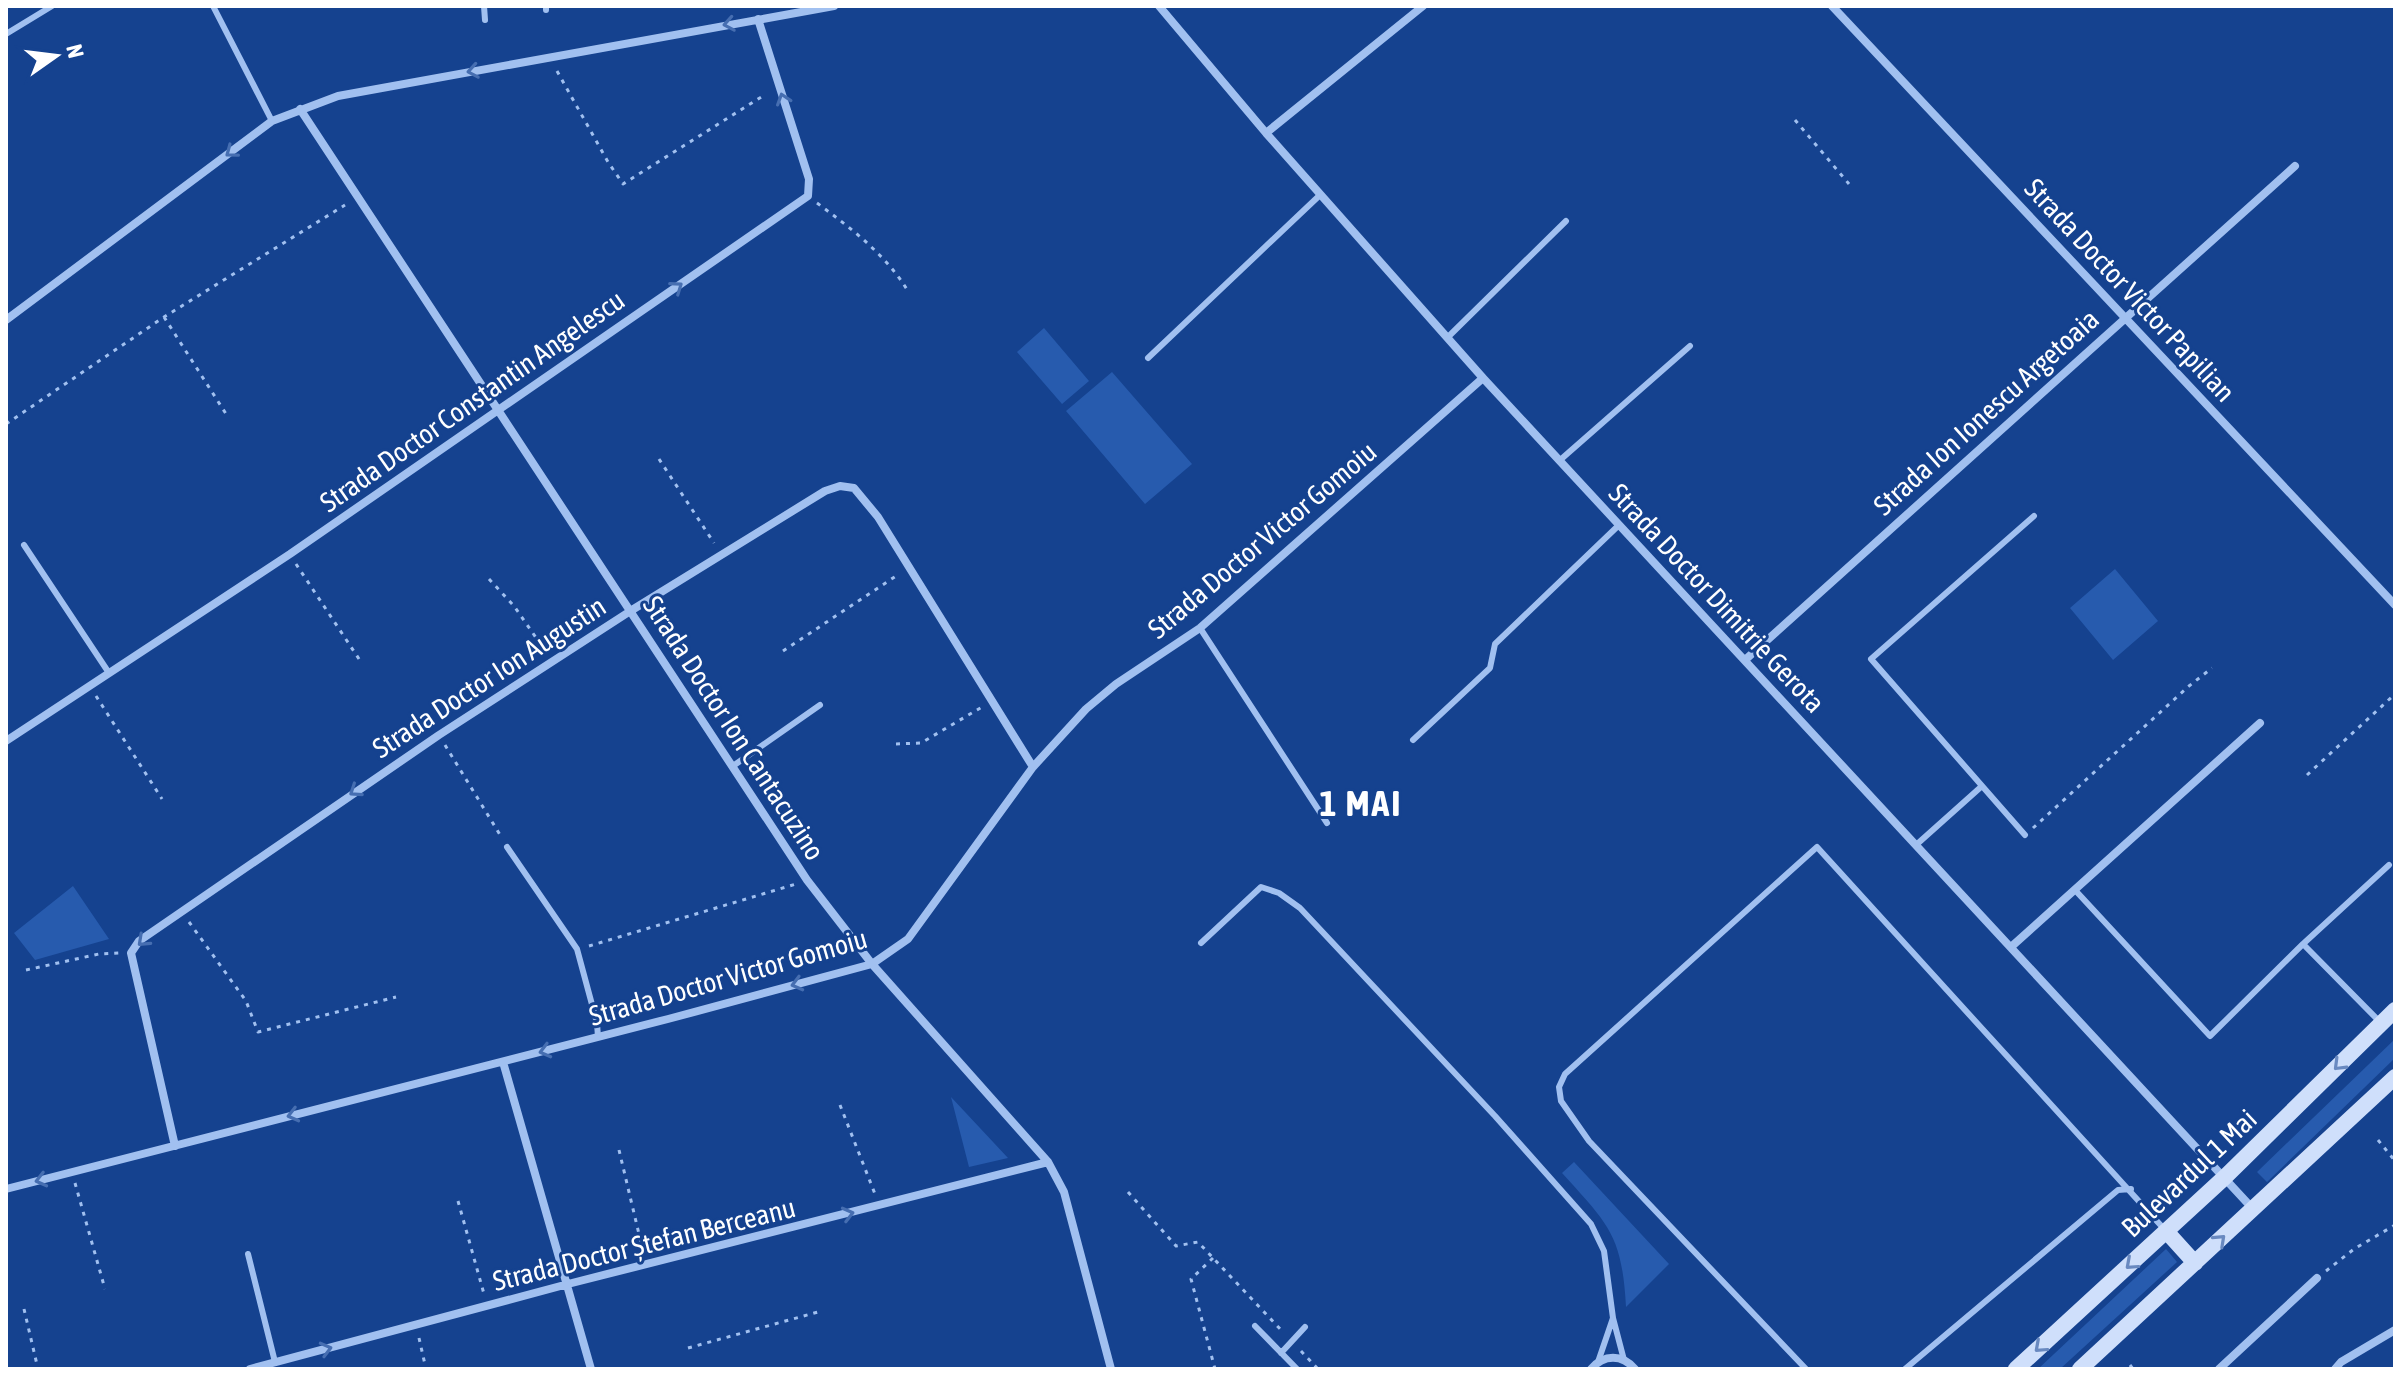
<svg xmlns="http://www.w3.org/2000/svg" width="2401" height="1375" font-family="'Asap Condensed',sans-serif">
	<rect width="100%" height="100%" fill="#15428f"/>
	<path fill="#275bae" d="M1044 328 1089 381 1062 404 1017 352Z
		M1112 372 1192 464 1145 504 1066 411Z
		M2115 569 2158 621 2113 660 2070 608Z
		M73 886 109 939 35 960 14 933Z
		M2395 1039V1058L2267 1182 2257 1172Z
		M951 1097 1008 1158 969 1167Z
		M1574 1162 1669 1264 1626 1307C1622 1235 1609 1225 1562 1173Z
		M2166 1249 2177 1262 2060 1369H2038Z"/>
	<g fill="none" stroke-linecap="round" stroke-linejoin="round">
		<path stroke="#a1c0f0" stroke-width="3" stroke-dasharray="4 6" stroke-linecap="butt" d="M557 71 608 162 623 184 766 94
			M1795 120 1849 184
			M817 203C852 229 885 254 908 291
			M164 317 228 417
			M6 424 164 317 345 205
			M659 459 714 543
			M296 564 361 662
			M489 579 514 606 546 652
			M783 651 899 574
			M96 696 162 799
			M896 744 921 743 982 707
			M445 745 502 838
			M2307 775 2395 694
			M2033 828 2189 686 2212 668
			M189 922 246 1001 258 1032 396 997
			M589 946 796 884
			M26 970 99 954 120 953
			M840 1105 875 1194
			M2378 1140 2395 1161
			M619 1150 643 1251
			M75 1183 105 1289
			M1128 1192 1176 1246 1198 1242 1282 1331
			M458 1201 484 1294
			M1213 1258 1191 1279 1215 1369
			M2326 1271 2354 1249 2395 1225
			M24 1309 38 1369
			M419 1338 426 1369
			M688 1348 818 1312
			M1301 1351 1318 1369
			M2130 1365 2133 1369"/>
		<path stroke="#a1c0f0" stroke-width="6" d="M213 6 272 121
			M484 6 485 20
			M546 6V10
			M6 34 52 6
			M1447 338 1566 221
			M1148 358 1320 195
			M1559 461 1690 346
			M24 545 109 673
			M1200 628 1327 823
			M1413 740 1490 668 1495 644 1619 525
			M733 766 820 705
			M2025 835 1871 659 2034 516
			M1916 845 1982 786
			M507 847 577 949 597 1023 598 1037
			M2075 890 2210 1036 2303 944 2389 865
			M1201 943 1261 887 1279 893 1300 908 1495 1116 1591 1224 1604 1251 1613 1318 1624 1360
			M2303 944 2379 1021
			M248 1254 275 1362
			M1255 1326 1297 1369
			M1281 1353 1305 1327
			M1598 1362 1613 1318
			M1806 1369 1589 1141 1561 1101 1559 1087 1565 1074 1817 847 2165 1230
			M1905 1369 2118 1190 2131 1189"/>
		<path stroke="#a1c0f0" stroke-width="8" d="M1159 6 1266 133 1483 378 2253 1209
			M1832 6 2395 605
			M300 109 807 880 872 964 1048 1162 1064 1192 1111 1369
			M1266 133 1423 6
			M6 320 272 121 338 96 834 6
			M1745 660 2295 166
			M6 741 290 554 808 196 809 179 758 19
			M2011 947 2260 723
			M503 1062 591 1369
			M175 1146 131 953 139 941 439 735 632 610 825 491 840 486 854 488 878 517 1033 767
			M6 1189 668 1019 872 964 908 939 1033 767 1086 709 1116 684 1200 628 1483 378
			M250 1369 568 1284 1048 1162
			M1591 1369C1604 1354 1622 1354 1635 1369
			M2219 1369 2317 1278
			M2335 1369 2341 1362 2395 1330"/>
		<path stroke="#cfdffb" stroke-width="16" d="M2166 1231 2195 1263
			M2016 1369 2225 1177 2395 1010
			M2080 1369 2395 1077"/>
	</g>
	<defs><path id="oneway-chevron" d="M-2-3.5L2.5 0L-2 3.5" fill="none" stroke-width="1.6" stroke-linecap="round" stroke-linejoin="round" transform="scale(2)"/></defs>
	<g stroke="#466eb1">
		<use href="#oneway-chevron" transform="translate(729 24) rotate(170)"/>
		<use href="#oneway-chevron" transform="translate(473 71) rotate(170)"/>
		<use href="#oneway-chevron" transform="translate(783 99) rotate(-108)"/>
		<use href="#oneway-chevron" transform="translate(231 152) rotate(143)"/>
		<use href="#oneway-chevron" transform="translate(677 287) rotate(-35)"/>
		<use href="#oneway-chevron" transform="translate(355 791) rotate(146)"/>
		<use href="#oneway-chevron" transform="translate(143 941) rotate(137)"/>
		<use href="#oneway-chevron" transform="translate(797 984) rotate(165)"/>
		<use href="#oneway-chevron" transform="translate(545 1051) rotate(165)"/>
		<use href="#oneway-chevron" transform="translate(293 1115) rotate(166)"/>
		<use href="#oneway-chevron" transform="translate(41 1180) rotate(166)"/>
		<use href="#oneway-chevron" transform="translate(848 1214) rotate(-14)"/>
		<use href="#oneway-chevron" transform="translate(326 1349) rotate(-15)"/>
	</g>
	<g stroke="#6989c0">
		<use href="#oneway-chevron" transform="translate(2339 1065) rotate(135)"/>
		<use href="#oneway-chevron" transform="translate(2220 1240) rotate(-43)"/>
		<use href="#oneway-chevron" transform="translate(2131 1264) rotate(138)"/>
		<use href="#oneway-chevron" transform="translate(2040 1347) rotate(138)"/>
	</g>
	<g text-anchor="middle" stroke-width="6" stroke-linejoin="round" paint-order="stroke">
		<g font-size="28" fill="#fff" stroke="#15428f">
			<text transform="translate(2130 290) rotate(47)" y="10">Strada Doctor Victor Papilian</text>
			<text transform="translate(472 401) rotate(-35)" y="10">Strada Doctor Constantin Angelescu</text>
			<text transform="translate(1986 412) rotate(-42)" y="10">Strada Ion Ionescu Argetoaia</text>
			<text transform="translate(1262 540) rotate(-40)" y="10">Strada Doctor Victor Gomoiu</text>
			<text transform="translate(1717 598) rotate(47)" y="10">Strada Doctor Dimitrie Gerota</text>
			<text transform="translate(489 677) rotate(-33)" y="10">Strada Doctor Ion Augustin</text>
			<text transform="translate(734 728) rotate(57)" y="10">Strada Doctor Ion Cantacuzino</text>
			<text transform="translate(728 977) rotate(-16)" y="10">Strada Doctor Victor Gomoiu</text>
			<text transform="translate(2189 1173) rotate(-43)" y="10">Bulevardul 1 Mai</text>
			<text transform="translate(644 1244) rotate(-14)" y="10">Strada Doctor Ștefan Berceanu</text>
		</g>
		<g font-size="36" font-weight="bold" letter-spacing="2" fill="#fff" stroke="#15428f">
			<text x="1361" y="816">1 MAI</text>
		</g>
	</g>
	<rect width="2401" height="1375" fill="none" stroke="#ffffff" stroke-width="16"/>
	<g transform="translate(56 56) rotate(76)" stroke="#15428f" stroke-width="6" paint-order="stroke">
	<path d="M0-6L14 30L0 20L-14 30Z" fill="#ffffff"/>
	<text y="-12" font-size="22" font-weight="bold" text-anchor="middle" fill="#ffffff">N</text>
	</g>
</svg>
